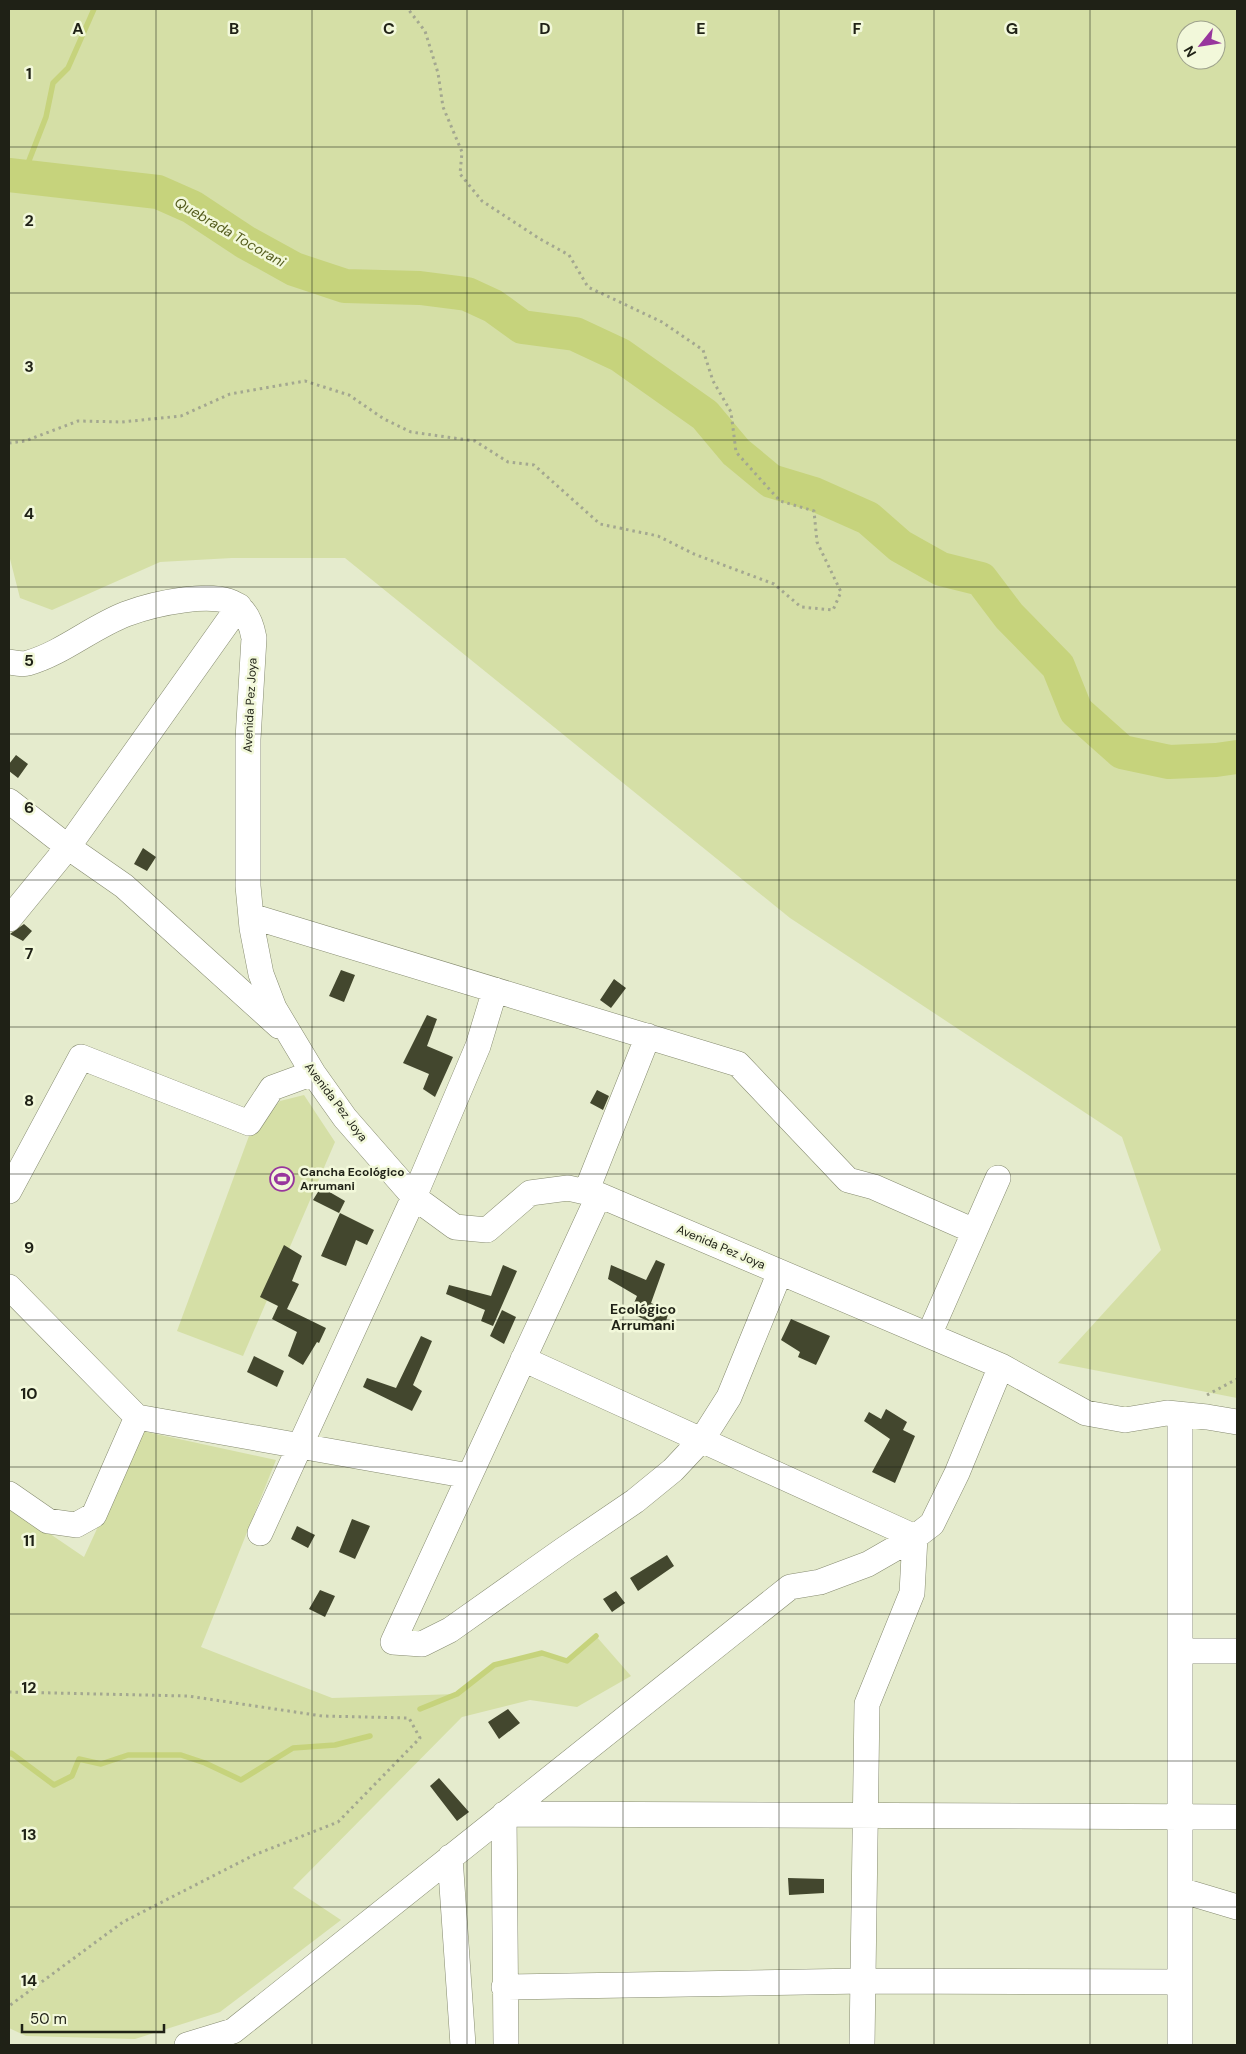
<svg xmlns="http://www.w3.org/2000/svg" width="1246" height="2054" font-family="'DM Sans',sans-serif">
	<rect width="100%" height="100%" fill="#e5ebcd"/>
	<path fill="#d5dfa6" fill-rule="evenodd" d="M9 9H1237V1398L1058 1363 1161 1250 1122 1137 790 918 345 558H232L160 562 52 610 20 598 9 555ZM1186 30H1216V60H1186Z
		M304 1095 335 1142 243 1356 177 1331 249 1136 280 1101Z
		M142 1431 276 1460 201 1647 332 1698 457 1694 494 1665 515 1658 542 1653 567 1661 596 1636 631 1676 577 1707 530 1700 462 1717 293 1888 341 1920 220 2012 135 2039 26 2036 9 2028V1506L84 1557Z"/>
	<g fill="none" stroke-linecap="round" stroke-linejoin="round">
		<path stroke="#c6d37c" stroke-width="5.5" d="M23 176 46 117 53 83 68 68 94 9
			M420 1709 457 1694 494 1665 542 1653 567 1661 596 1636
			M9 1754 11 1753 54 1785 72 1776 79 1759 101 1764 128 1755H181L205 1763 241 1780 293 1748 335 1745 370 1736"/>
		<path stroke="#c6d37c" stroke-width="34" d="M9 175 158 192 192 207 245 242 294 269 345 286 420 288 467 294 493 306 522 327 575 334 620 355 705 415 736 452 771 481 814 494 868 518 900 546 941 569 981 579 1009 616 1058 666 1076 711 1122 752 1169 762 1216 760 1237 757"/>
	</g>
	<path fill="#43472e" d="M16 755 28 764 18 778 9 771V764Z
		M143 848 156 857 147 871 134 864Z
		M24 924 32 931 23 941 10 934Z
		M341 970 355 975 344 1002 329 996Z
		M614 979 626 988 611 1008 600 1000Z
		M427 1015 437 1019 427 1046 453 1057 435 1097 423 1089 429 1074 403 1063Z
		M597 1090 609 1096 603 1110 590 1103Z
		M321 1187 345 1201 339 1213 313 1200Z
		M340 1213 374 1230 367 1245 356 1240 346 1266 321 1256Z
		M284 1245 302 1256 292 1281 299 1284 287 1309 326 1328 319 1343 317 1342 303 1365 288 1356 297 1332 272 1319 278 1306 260 1297Z
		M656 1260 665 1264 651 1303 669 1311 664 1328 630 1313 637 1296 608 1279 611 1265 646 1280Z
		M503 1265 517 1271 493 1326 481 1321 485 1310 446 1294 449 1285 491 1296Z
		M502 1310 516 1317 504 1344 490 1336Z
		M791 1319 830 1336 816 1365 798 1357 800 1352 781 1340Z
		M421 1336 432 1341 413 1385 422 1391 412 1411 363 1387 367 1378 396 1388Z
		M254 1356 284 1371 277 1387 247 1372Z
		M886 1409 907 1422 903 1430 915 1436 895 1483 872 1472 890 1439 864 1421 869 1412 881 1419Z
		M352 1519 370 1526 355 1559 339 1552Z
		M297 1526 315 1535 308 1548 291 1539Z
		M667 1555 674 1566 638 1591 630 1578Z
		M320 1590 335 1596 325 1617 309 1609Z
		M616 1591 625 1603 612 1612 603 1599Z
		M508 1709 520 1723 499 1739 488 1722Z
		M439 1778 469 1812 457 1821 430 1786Z
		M788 1878 824 1879V1893L789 1895Z"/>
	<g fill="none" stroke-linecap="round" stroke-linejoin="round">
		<g stroke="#868b70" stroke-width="26">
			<path id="minor" d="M9 662C15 663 22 665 28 663 63 653 92 627 126 614 150 605 221 587 240 608 249 616 252 627 254 638L248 739V886L252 928 261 974 274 1008 313 1073 345 1118 414 1197 455 1227 487 1230 530 1193 568 1188 599 1195 1001 1366 1086 1413 1125 1420 1167 1413 1207 1417 1237 1422
				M9 801 68 847 124 886 279 1026
				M251 916 738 1064 848 1180 874 1187 974 1231
				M9 919 68 847 239 606
				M9 1191 81 1057 249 1123 272 1088 313 1073
				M586 1192 648 1036
				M599 1195 393 1642 422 1644 450 1630 563 1550 635 1501 673 1470 703 1438 729 1397 780 1272
				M9 1287 137 1417 469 1476
				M929 1335 998 1178
				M523 1359 915 1537
				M1180 1415V2045
				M9 1494 48 1521 76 1525 94 1515 137 1417
				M260 1533 414 1197 478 1046 495 990
				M1180 1651H1237
				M450 1857 463 2045
				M1180 1890 1237 1907
				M504 1987 863 1981 1180 1982
				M187 2045 233 2031 790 1587 820 1582 868 1564 915 1537 932 1524 957 1473 1001 1366
				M506 2045 504 1814 1237 1817
				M862 2045 867 1704 912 1593 915 1537"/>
		</g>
		<path stroke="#a3a790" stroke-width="3" stroke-dasharray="2.5 4" stroke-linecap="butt" d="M9 443 25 441 78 421 122 422 181 416 230 394 305 381 349 395 384 419 411 432 475 441 508 462 534 465 600 524 658 536 694 554 774 584 801 607 833 610 841 592 817 542 814 511 780 501 736 452 731 412 713 381 703 350 662 322 588 287 569 255 540 239 482 201 460 174 462 152 443 107 438 73 425 31 408 9
			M1207 1395 1237 1379
			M9 1692 188 1696 322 1716 409 1718 420 1738 338 1822 254 1855 123 1922 9 2006"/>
		<use href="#minor" stroke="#fff" stroke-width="25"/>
	</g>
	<path fill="none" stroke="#1f2116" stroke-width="1" stroke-opacity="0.55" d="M156 9V2045M312 9V2045M467 9V2045M623 9V2045M779 9V2045M934 9V2045M1090 9V2045M9 147H1237M9 293H1237M9 440H1237M9 587H1237M9 734H1237M9 880H1237M9 1027H1237M9 1174H1237M9 1320H1237M9 1467H1237M9 1614H1237M9 1761H1237M9 1907H1237"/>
	<defs>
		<g id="stadium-ring" transform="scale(1.25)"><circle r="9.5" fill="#f2f8da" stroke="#98369d" stroke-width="1.5"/><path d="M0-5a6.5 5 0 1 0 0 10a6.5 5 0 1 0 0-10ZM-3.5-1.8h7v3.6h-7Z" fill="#98369d"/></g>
	</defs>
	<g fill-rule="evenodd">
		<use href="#stadium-ring" x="282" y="1179"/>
	</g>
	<g text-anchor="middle" stroke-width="5" stroke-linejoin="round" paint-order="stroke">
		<g font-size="12" fill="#1f2116" stroke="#f2f8da">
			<text transform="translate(250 705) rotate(-87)" y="4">Avenida Pez Joya</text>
			<text transform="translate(336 1102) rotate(53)" y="4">Avenida Pez Joya</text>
			<text transform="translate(721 1247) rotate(23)" y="4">Avenida Pez Joya</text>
		</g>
		<g font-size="12" font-weight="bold" fill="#1f2116" stroke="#f2f8da" text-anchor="start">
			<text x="300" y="1176">Cancha Ecológico<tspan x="300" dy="14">Arrumani</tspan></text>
		</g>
		<g font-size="14" font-style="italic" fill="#545c1d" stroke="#f2f8da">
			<text transform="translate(230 232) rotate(30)" y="5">Quebrada Tocorani</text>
		</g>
		<g font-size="14" font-weight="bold" fill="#1f2116" stroke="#f2f8da">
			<text x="643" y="1314">Ecológico<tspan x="643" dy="16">Arrumani</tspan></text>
		</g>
	</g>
	<g font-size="16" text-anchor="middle" font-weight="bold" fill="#1f2116" stroke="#f2f8da" stroke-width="5" stroke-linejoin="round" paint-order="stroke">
		<text x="78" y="34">A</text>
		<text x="234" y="34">B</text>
		<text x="389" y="34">C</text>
		<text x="545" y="34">D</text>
		<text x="701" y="34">E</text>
		<text x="857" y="34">F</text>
		<text x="1012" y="34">G</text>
		<text x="29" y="79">1</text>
		<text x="29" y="226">2</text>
		<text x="29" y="372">3</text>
		<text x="29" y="519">4</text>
		<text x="29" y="666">5</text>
		<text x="29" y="813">6</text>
		<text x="29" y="959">7</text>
		<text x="29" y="1106">8</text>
		<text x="29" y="1253">9</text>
		<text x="29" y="1399">10</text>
		<text x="29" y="1546">11</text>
		<text x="29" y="1693">12</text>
		<text x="29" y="1840">13</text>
		<text x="29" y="1986">14</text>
	</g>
	<rect width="1246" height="2054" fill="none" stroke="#1f2116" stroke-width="20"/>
	<g transform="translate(1201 45) rotate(240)"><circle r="24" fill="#f2f8da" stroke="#9ea28c"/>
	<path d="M0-4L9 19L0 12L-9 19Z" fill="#98369d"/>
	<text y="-8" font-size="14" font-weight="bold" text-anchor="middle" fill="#1f2116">N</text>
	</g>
	<path d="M22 2024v8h142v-8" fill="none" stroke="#1f2116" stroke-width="2.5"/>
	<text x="30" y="2024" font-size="15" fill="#1f2116" stroke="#f2f8da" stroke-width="4" paint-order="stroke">50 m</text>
</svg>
